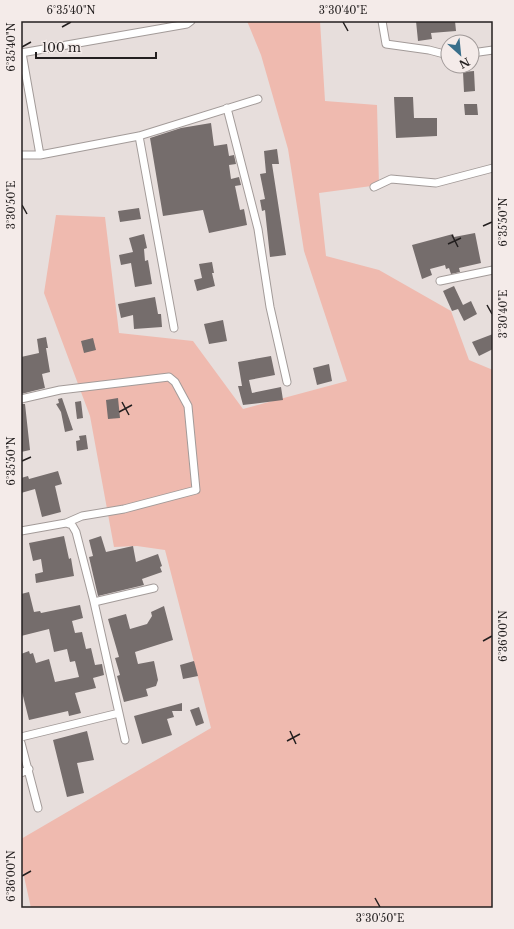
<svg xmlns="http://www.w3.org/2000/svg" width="514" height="929" font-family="'Libre Baskerville',serif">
	<rect width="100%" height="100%" fill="#e7dedc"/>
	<path fill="#efbaaf" d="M247 21H320L325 101 377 105 379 185 319 193 326 256 379 270 451 311 469 360 493 370V908H31L21 863V839L211 728 165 550 137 546 114 547 90 416 44 293 56 215 105 217 119 333 193 341 243 409 347 381 304 251 288 149 261 55Z"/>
	<path fill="#756d6c" d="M416 21H455L456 31 431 33 432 39 418 41Z
		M474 71 475 91 464 92 463 72Z
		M394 97H413L414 118H437V136L396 138Z
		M464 104H477L478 115H465Z
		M211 123 214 146 227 144 229 156 234 155 236 164 229 165 231 179 239 177 241 185 235 186 240 210 244 209 247 225 209 233 203 210 163 216 150 138 181 128Z
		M277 149 279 164H272L286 255 270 257 265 210 262 211 260 200 265 199 260 174 266 173 264 151Z
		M139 208 141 219 120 222 118 211Z
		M475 233 481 263 459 268 460 272 451 274 449 268 446 269 445 265 430 269 432 275 422 279 412 245 453 234 454 237Z
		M144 234 147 248 144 249 145 261 148 260 152 284 135 287 131 263 121 265 119 255 133 252 129 238Z
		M212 262 214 273H212L215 286 197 291 194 280 202 278 199 264Z
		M454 286 463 305 471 301 477 314 464 321 458 309 452 311 443 291Z
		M155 297 158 314H161L162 327 134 329 133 315 121 318 118 304Z
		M223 320 227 341 209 344 204 324Z
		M493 334V349L479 356 472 342Z
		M46 337 48 348H46L50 372 42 374 45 388 21 394V357L39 353 37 339Z
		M93 338 96 350 84 353 81 341Z
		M271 356 275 375 249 380 252 393 281 387 283 400 243 405 238 386H242L238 362Z
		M329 364 332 381 317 385 313 368Z
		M62 398 63 401 73 430 65 432 61 412 56 404 59 403 58 399Z
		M118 398 120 418 108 419 106 400Z
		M81 401 83 418 77 419 75 402Z
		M21 404H25L30 450 21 452Z
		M86 435 88 449 77 451 76 441 80 440 79 436Z
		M58 471 62 484 55 486 61 512 42 517 35 489 21 493V478L28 476 29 479Z
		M64 536 69 559 71 558 74 576 36 583 35 574 43 572 41 559 33 561 29 543Z
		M101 536 106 552 133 546 136 562 158 554 162 566 160 567 162 572 142 579 144 585 98 596 89 557 93 556 89 540Z
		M29 592 34 612 40 611 41 613 80 605 83 618 72 621 75 633 82 632 86 649 91 648 95 665 102 664 104 675 93 678 96 688 75 693 81 713 69 716 68 711 29 720 21 688V654L29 651 30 654 33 653 36 663 49 659 55 682 79 677 75 661 70 662 67 649 54 652 49 629 21 636V594Z
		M164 606 173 640 135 652 138 664 154 661 158 680 156 686 146 689 148 696 124 702 117 676 120 675 115 658 119 657 108 619 126 614 130 629 147 624 152 616 151 612Z
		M194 661 198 676 183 679 180 665Z
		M182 703V711H172L174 717 167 719 172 735 142 744 134 716Z
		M199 707 204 723 196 726 190 710Z
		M87 731 94 760 77 763 84 793 67 797 53 740Z"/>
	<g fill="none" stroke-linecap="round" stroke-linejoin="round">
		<g stroke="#a39b99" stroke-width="9">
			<path id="street" d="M382 21 386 44 429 50 448 55
				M21 53 187 24 191 21
				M22 53 40 155
				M472 53 493 50
				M227 108 258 229 270 307 287 382
				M139 136 174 328
				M21 155H40L139 136 258 99
				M374 187 391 179 436 183 493 168
				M440 281 493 270
				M21 399 60 390 169 377 175 382 188 406 196 490 124 509 82 516 66 523
				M21 531 66 523 72 525 76 532 94 602 125 740
				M94 602 154 588
				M21 737 119 713
				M21 743 38 808
				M21 773 29 769"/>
		</g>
		<use href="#street" stroke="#fff" stroke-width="7"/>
	</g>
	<path fill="none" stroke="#231f1f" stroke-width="1.5" d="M343 22 348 31M62 27 71 22M22 47 31 42M22 205 27 214M483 226 492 222M452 235 458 247M448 244 461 238M487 305 492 314M122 402 129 415M119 412 132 405M22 461 31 457M483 641 492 636M290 731 296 744M287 741 300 734M22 876 31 871M375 898 380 907"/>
	<rect width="514" height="929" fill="none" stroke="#f4ebe9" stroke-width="44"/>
	<g transform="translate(460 54) rotate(153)"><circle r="19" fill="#f4ebe9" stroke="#a09998"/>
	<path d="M0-3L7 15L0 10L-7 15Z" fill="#396f8b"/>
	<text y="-6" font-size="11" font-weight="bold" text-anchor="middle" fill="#231f1f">N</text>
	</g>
	<path d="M36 52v6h120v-6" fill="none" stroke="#231f1f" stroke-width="2"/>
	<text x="42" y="52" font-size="12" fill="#231f1f" stroke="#f4ebe9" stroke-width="3" paint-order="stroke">100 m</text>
	<rect x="22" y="22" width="470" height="885" fill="none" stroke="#231f1f" stroke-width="1.5"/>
	<g font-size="10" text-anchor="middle" fill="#231f1f">
		<text x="71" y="14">6°35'40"N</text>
		<text x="343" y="14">3°30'40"E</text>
		<text transform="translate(11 47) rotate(-90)" y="4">6°35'40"N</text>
		<text transform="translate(11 205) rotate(-90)" y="4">3°30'50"E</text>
		<text transform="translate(503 222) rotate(-90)" y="4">6°35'50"N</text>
		<text transform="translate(503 314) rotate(-90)" y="4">3°30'40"E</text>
		<text transform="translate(11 461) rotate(-90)" y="4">6°35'50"N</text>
		<text transform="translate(503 636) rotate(-90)" y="4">6°36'00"N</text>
		<text transform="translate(11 876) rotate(-90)" y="4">6°36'00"N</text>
		<text x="380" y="922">3°30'50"E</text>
	</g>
</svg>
